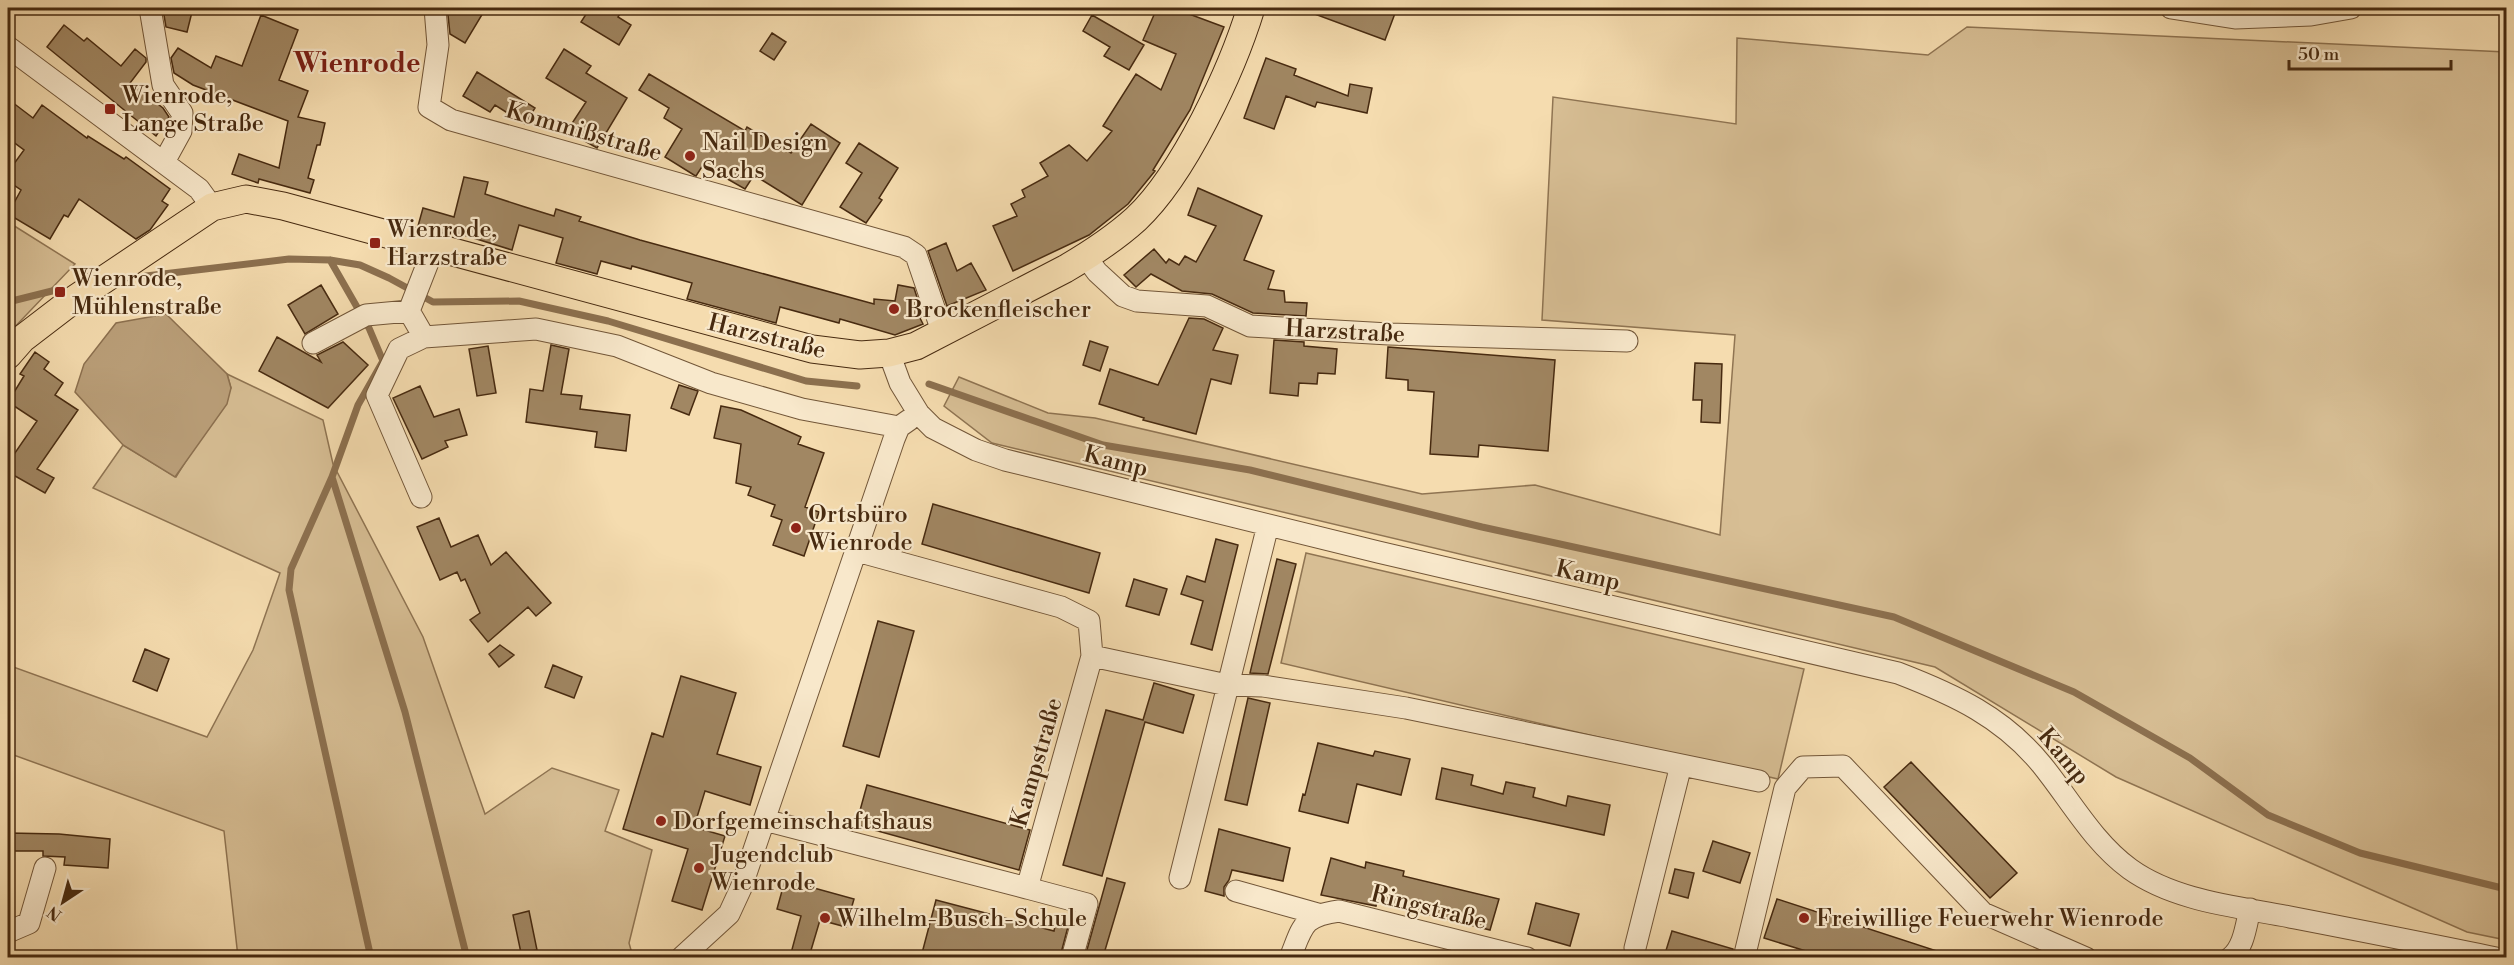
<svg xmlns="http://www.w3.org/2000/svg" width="2514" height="965" font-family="'Libre Bodoni',serif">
	<rect width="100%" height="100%" fill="#f5dcaf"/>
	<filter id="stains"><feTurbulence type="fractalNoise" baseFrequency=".00333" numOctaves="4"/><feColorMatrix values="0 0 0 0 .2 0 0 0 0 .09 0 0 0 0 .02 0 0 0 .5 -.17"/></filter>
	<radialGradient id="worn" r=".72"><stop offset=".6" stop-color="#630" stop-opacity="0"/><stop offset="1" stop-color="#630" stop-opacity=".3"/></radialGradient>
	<path fill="#d7be94" stroke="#8f7452" stroke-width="1.5" d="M1967 27 2506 52V940L2467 932 2116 777 1935 667 992 443 944 406 959 377 1048 413 1095 418 1422 494 1535 485 1720 535 1735 335 1542 320 1553 97 1736 124 1737 38 1928 55Z
		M8 222 75 264 8 334Z
		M227 374 323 420 333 464 423 637 485 814 552 768 619 790 605 831 652 850 629 943 633 957H238L224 831 8 753V665L207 737 253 650 280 573 93 488 123 445 176 477 231 388Z
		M1306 553 1804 669 1778 779 1281 663Z"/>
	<path fill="#ba9f79" stroke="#8c704f" stroke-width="1.5" d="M166 314 227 374 231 388 227 404 175 477 123 445 75 392 84 364 116 323Z"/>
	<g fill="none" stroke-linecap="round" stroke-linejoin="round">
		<path stroke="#8c704f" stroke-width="7" d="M330 260 369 328 383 361 358 405 332 477 291 569 289 590 371 958
			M146 276 289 259 330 260 360 265 389 278 433 302 519 301 608 321 806 381 857 386
			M8 302 56 290
			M929 384 1103 445 1250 470 1482 527 1894 617 2074 692 2190 758 2268 815 2360 853 2506 889
			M332 477 405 712 467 958"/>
	</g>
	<path fill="#a18763" stroke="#472a10" stroke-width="1.5" d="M166 8H193L187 32 166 27 164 15Z
		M453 8H486L465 43 450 34 448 15Z
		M590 8H624L618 17 631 25 619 45 581 22Z
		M1157 8H1173L1224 27 1190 110 1153 170 1155 171 1128 204 1089 235 1013 271 993 226 1017 216 1011 204 1025 197 1022 190 1048 176 1040 163 1069 145 1087 161 1112 131 1103 126 1136 74 1161 90 1176 54 1143 40Z
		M1302 8H1397L1385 40 1301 9Z
		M261 15 298 30 279 80 308 91 298 117 325 123 320 145H317L308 178 314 180 310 193 259 179 258 183 232 174 239 154 279 168 288 121 193 85 174 73 171 58 178 48 211 68 216 56 242 66Z
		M1092 15 1144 45 1129 70 1104 56 1110 47 1083 31Z
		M64 25 84 41 87 38 121 66 135 49 146 58V62L130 83 163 108 169 117 156 136 47 47Z
		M772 33 786 42 774 60 760 51Z
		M564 49 591 66 586 73 627 98 597 148 567 131 586 102 546 78Z
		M1266 58 1296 69 1294 75 1348 96 1350 84 1372 88 1367 113 1317 102 1315 107 1286 96 1274 129 1244 118Z
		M477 72 535 108 525 124 495 105 490 112 463 96Z
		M649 74 745 131 747 127 791 153 811 124 840 143 802 205 754 175 745 189 703 165 696 176 694 175 665 157 682 129 664 118 669 108 639 90Z
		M8 99 33 118 42 105 87 138 88 136 124 159 126 157 170 189 162 201 168 205 150 230 136 239 79 199 68 217 64 215 50 239 8 214 21 190 8 181V172L24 150 8 138Z
		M859 143 898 168 879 198 882 200 866 223 840 207 862 173 846 163Z
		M464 177 488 182 485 194 525 207 554 216 556 209 581 217 579 221 640 240 874 304V299L895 301 898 285 914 288 923 316 920 318 923 324 895 335 840 319 839 323 780 307 776 323 687 299 692 283 632 266 631 269 601 261 597 274 556 263 563 238 519 225 512 250 451 231 450 235 418 226 423 208 454 217Z
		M1198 188 1262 216 1244 260 1274 271 1268 289 1284 291 1285 302 1307 303 1306 316 1253 313 1212 294 1182 291 1151 274 1136 287 1124 275 1154 249 1166 263 1169 259 1179 265 1185 256 1196 262 1216 226 1188 215Z
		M946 243 957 271 971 263 986 290 947 306 928 251Z
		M321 285 338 314 305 334 288 305Z
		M1189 318 1204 319 1223 328 1213 350 1238 355 1231 384 1211 379 1196 434 1143 420 1144 418 1099 404 1110 369 1158 385Z
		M277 337 321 362 317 355 343 342 368 365 328 408 259 371Z
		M1274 340 1304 342V346L1337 349 1335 374 1318 373 1317 384 1299 383 1298 396 1270 393Z
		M1090 341 1108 347 1100 371 1083 365Z
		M551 345 569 349 561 394 582 396 580 409 630 415 626 451 595 447 597 432 526 422 530 389 543 391Z
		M488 346 496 393 477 396 469 349Z
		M1388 347 1555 360 1548 451 1479 445 1478 457 1430 454 1434 392 1408 390V380L1386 378Z
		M35 352 49 362 44 369 63 383 55 395 78 410 37 469 54 478 45 493 8 472V463L37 421 8 402 24 376 20 374Z
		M1695 363 1722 364 1720 423 1701 422 1702 400H1693Z
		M679 385 698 391 689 415 671 408Z
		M420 386 434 417 459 409 467 435 445 441 448 447 422 459 393 398Z
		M721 406 741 410 801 437 798 444 824 453 805 507 819 512 804 556 773 545 782 520 771 516 775 505 748 495 751 487 736 483 741 444 714 438Z
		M933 504 1100 553 1089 593 922 544Z
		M439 518 451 547 478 535 491 565 506 552 551 603 536 616 528 607 488 642 470 620 480 613 465 579 461 581 457 572 440 580 417 527Z
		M1216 539 1238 545 1212 650 1191 644 1203 601 1181 594 1187 576 1205 582Z
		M1277 559 1296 564 1268 674 1250 673Z
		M1134 579 1167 589 1159 615 1126 606Z
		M878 621 914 631 879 757 843 746Z
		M500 645 514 655 499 667 489 654Z
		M145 649 169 659 157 691 133 681Z
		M553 665 582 677 574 698 545 687Z
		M681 676 736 693 717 754 761 767 750 805 705 791 694 827 725 836 702 910 672 901 688 849 623 829 652 733 663 737Z
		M1154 683 1194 695 1183 733 1145 722 1102 876 1063 865 1106 710 1143 720Z
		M1248 698 1270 703 1247 805 1225 800Z
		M1318 743 1373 756 1375 751 1410 759 1401 795 1357 784 1348 823 1299 811 1303 794 1305 795Z
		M1911 762 2017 873 1990 898 1884 787Z
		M1442 768 1473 775 1471 785 1503 794 1506 782 1535 788 1533 797 1566 806 1568 796 1610 805 1604 835 1436 799Z
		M867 785 1030 830 1019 870 856 825Z
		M1219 829 1290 848 1283 881 1232 870 1229 880 1224 887V896L1205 891Z
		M8 833 59 834 110 839 108 868 64 865 65 857 43 856V851H8Z
		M1713 841 1750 853 1740 883 1703 871Z
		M1331 858 1365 868 1366 862 1404 871 1403 876 1499 899 1490 930 1377 901 1376 906 1321 895Z
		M1675 869 1694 873 1688 898 1669 893Z
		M1107 878 1125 883 1103 957H1085Z
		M785 880 854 899 846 927 820 920 809 957H790L801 916 777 909Z
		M1777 899 1946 954V957H1825L1764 938Z
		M936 900 1054 931 1057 916 1070 919 1060 957H921Z
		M1536 903 1579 914 1570 946 1528 934Z
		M529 911 537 950 521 953 513 915Z
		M1672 931 1733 949 1732 957H1664Z"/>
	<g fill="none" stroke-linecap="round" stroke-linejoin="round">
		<g stroke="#725638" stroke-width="23">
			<path id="minor" d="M150 8 163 85 182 113 181 131 164 162
				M435 8 438 45 429 107 451 120 904 247 916 255 943 334
				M2171 8 2235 18 2311 15 2351 8
				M8 47 199 189 212 207
				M1086 257 1097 272 1123 296 1137 301 1207 306 1250 326 1389 334 1627 341
				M424 337 409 311 434 247
				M313 343 366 315 409 311
				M889 353 900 383 919 414 933 428 976 450 1005 460 1378 552 1898 673C1955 695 2003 717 2042 765 2071 801 2093 842 2130 869 2176 902 2241 907 2295 918 2362 931 2429 944 2496 958
				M421 497 377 395 399 349 424 337 536 329 617 346 711 383 802 409 899 427
				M1092 656 1227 685 1263 686 1406 708 1759 781
				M764 820 1027 888 1092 656 1089 621 1061 607 857 551
				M1180 878 1268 525
				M1027 888 1087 904 1072 958
				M1236 891 1318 914
				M8 932 29 923 45 868
				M1635 948 1681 765
				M681 958 729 914 741 888 894 439 899 427 909 420
				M1290 958C1303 926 1302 916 1339 911L1527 958
				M1744 958 1785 788 1803 767 1843 766 1983 913 2086 958
				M2230 958C2244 948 2246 925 2250 909"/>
		</g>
		<g stroke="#472a10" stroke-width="29">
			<path id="major" d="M8 355 22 339 69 303 212 207 246 199 283 206 812 349 860 355 889 353 916 346 1065 269C1089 255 1115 238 1136 219 1184 174 1232 70 1251 8"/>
		</g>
		<use href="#minor" stroke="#f8e8cb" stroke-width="21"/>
		<use href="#major" stroke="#f5dcaf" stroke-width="27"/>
	</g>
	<g fill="#8f2418" stroke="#f8e8cb" stroke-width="2">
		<rect x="104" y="103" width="12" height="12" rx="3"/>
		<circle cx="690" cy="156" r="6"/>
		<rect x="369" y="237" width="12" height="12" rx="3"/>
		<rect x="54" y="286" width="12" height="12" rx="3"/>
		<circle cx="894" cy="309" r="6"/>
		<circle cx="796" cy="528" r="6"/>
		<circle cx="661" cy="821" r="6"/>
		<circle cx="699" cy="868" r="6"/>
		<circle cx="825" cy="918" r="6"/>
		<circle cx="1804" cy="918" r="6"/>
	</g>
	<g text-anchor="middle" stroke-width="4.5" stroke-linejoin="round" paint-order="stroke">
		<g font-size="24" fill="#472a10" stroke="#f8e8cb" text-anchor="start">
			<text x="122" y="103">Wienrode,<tspan x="122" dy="28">Lange Straße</tspan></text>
			<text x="702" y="150">Nail Design<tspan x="702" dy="28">Sachs</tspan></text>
			<text x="387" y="237">Wienrode,<tspan x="387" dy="28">Harzstraße</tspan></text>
			<text x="72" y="286">Wienrode,<tspan x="72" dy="28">Mühlenstraße</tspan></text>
			<text x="906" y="317">Brockenfleischer</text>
			<text x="808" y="522">Ortsbüro<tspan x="808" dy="28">Wienrode</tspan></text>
			<text x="673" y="829">Dorfgemeinschaftshaus</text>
			<text x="711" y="862">Jugendclub<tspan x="711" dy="28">Wienrode</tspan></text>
			<text x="837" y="926">Wilhelm-Busch-Schule</text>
			<text x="1816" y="926">Freiwillige Feuerwehr Wienrode</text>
		</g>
		<g font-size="24" fill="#472a10" stroke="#f8e8cb">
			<text transform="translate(584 131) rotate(16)" y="8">Kommißstraße</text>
			<text transform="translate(1345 331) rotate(3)" y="8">Harzstraße</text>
			<text transform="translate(767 336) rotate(14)" y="8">Harzstraße</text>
			<text transform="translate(1116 461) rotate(14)" y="8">Kamp</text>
			<text transform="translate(1588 575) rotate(13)" y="8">Kamp</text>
			<text transform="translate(2064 756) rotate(50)" y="8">Kamp</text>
			<text transform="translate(1036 762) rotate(-74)" y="8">Kampstraße</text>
			<text transform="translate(1429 907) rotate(14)" y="8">Ringstraße</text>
		</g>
		<g font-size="27" font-weight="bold" fill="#7a1f14" stroke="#f8e8cb">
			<text x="357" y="72">Wienrode</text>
		</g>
	</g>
	<rect width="2514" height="965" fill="none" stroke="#f5dcaf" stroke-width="30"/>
	<rect x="9" y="9" width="2496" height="947" fill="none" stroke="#472a10" stroke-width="3"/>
	<rect x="15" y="15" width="2484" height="935" fill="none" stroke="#472a10" stroke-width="1.5"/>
	<g transform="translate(63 902) rotate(216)" stroke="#f8e8cb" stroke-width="4.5" paint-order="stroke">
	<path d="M0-4.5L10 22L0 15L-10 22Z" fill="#472a10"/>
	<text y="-9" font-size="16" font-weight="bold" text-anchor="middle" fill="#472a10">N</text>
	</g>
	<path d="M2289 60v9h162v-9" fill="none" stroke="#472a10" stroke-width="3"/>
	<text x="2298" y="60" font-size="18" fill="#472a10" stroke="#f8e8cb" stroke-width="4.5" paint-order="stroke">50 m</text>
	<rect width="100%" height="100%" filter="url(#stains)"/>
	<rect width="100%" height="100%" fill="url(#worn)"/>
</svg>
